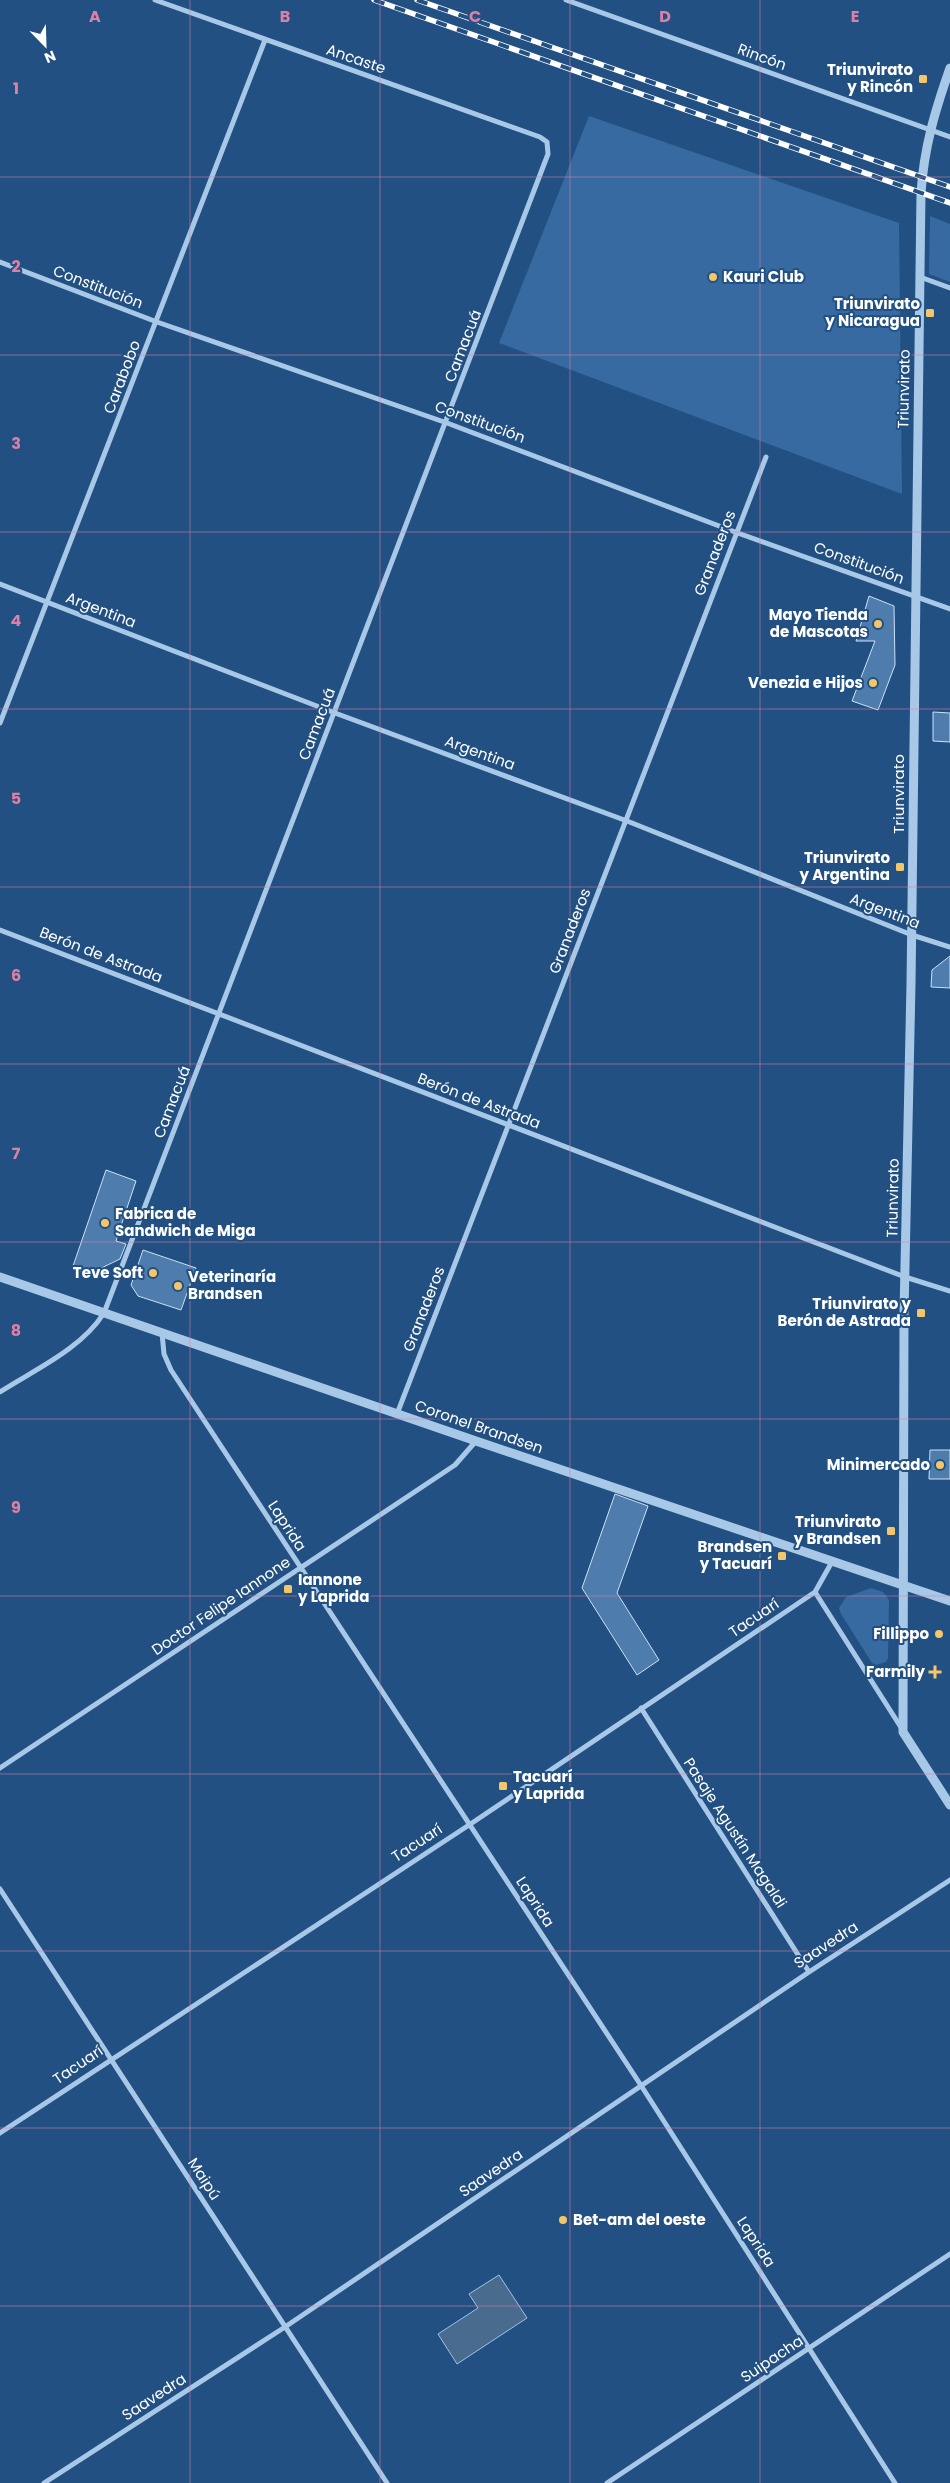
<svg xmlns="http://www.w3.org/2000/svg" width="950" height="2483" font-family="Poppins,sans-serif">
	<rect width="100%" height="100%" fill="#225082"/>
	<path fill="#366aa0" d="M589 116 899 223 902 494 499 343Z
		M930 216 950 224V282L929 274Z
		M871 1588 883 1592 889 1600 888 1658 886 1662 876 1665 872 1663 841 1614 839 1608 846 1597Z"/>
	<path fill="#496b8e" stroke="#9cc3e9" d="M499 2275 527 2318 457 2364 438 2334 478 2308 469 2294Z"/>
	<path fill="#4e7cac" stroke="#cce1f6" d="M869 596 894 606 895 665 878 710 852 701 875 641H856Z
		M933 712 950 713V742L933 741Z
		M950 956V988L931 987 932 970Z
		M106 1170 136 1181 116 1241 126 1244 120 1259 89 1274 72 1269Z
		M143 1250 196 1268 181 1310 138 1296 131 1285Z
		M930 1450H950V1479H929Z
		M615 1494 648 1506 617 1593 659 1660 637 1675 582 1588Z"/>
	<g fill="none" stroke-linecap="round" stroke-linejoin="round">
		<path stroke="#a8c8e8" stroke-width="5" d="M566 0 950 137
			M0 262 157 322 447 423 735 532 950 609
			M920 277 950 288
			M0 584 335 713 627 821 912 935 950 947
			M0 723 265 40
			M0 930 905 1277 950 1291
			M162 1333 164 1354 171 1370 642 2087 895 2483
			M0 1392C36 1369 81 1349 104 1313L548 154 547 142 540 137 155 0
			M397 1414 766 457
			M815 1592 902 1729
			M641 1708 809 1972
			M0 1768 455 1465 476 1441
			M0 1889 387 2483
			M0 2133 469 1825 815 1592 833 1560
			M44 2483 285 2327 809 1972 950 1880
			M607 2483 950 2254"/>
		<path stroke="#a8c8e8" stroke-width="9" d="M950 68C935 111 924 147 921 193L911 984 904 1313 903 1732 950 1805
			M0 1277 476 1441 950 1601"/>
		<g stroke="#fff" stroke-width="5.5">
			<path id="rail" d="M374 0 950 203
				M417 0 950 187"/>
		</g>
		<use href="#rail" stroke="#225082" stroke-width="4" stroke-dasharray="11" stroke-linecap="butt"/>
	</g>
	<path fill="none" stroke="#dd80a5" stroke-width="1" stroke-opacity="0.55" d="M190 0V2483M380 0V2483M570 0V2483M760 0V2483M0 177H950M0 355H950M0 532H950M0 709H950M0 887H950M0 1064H950M0 1242H950M0 1419H950M0 1596H950M0 1774H950M0 1951H950M0 2128H950M0 2306H950"/>
	<g fill="#f4c66a" stroke="#225082" stroke-width="2">
		<rect x="918" y="74" width="10" height="10" rx="2.5"/>
		<circle cx="713" cy="277" r="5"/>
		<rect x="925" y="308" width="10" height="10" rx="2.5"/>
		<circle cx="878" cy="624" r="5"/>
		<circle cx="873" cy="683" r="5"/>
		<rect x="895" y="862" width="10" height="10" rx="2.5"/>
		<circle cx="105" cy="1223" r="5"/>
		<circle cx="153" cy="1273" r="5"/>
		<circle cx="178" cy="1286" r="5"/>
		<rect x="916" y="1308" width="10" height="10" rx="2.5"/>
		<circle cx="940" cy="1465" r="5"/>
		<rect x="886" y="1526" width="10" height="10" rx="2.5"/>
		<rect x="777" y="1551" width="10" height="10" rx="2.5"/>
		<rect x="283" y="1584" width="10" height="10" rx="2.5"/>
		<circle cx="939" cy="1634" r="5"/>
		<path d="M932.5 1664.5h5v5h5v5h-5v5h-5v-5h-5v-5h5z"/>
		<rect x="498" y="1781" width="10" height="10" rx="2.5"/>
		<circle cx="563" cy="2220" r="5"/>
	</g>
	<g text-anchor="middle" stroke-width="4" stroke-linejoin="round" paint-order="stroke">
		<g font-size="15" fill="#fff" stroke="#225082">
			<text transform="translate(762 57) rotate(20)" y="5">Rincón</text>
			<text transform="translate(356 59) rotate(19)" y="5">Ancaste</text>
			<text transform="translate(98 287) rotate(21)" y="5">Constitución</text>
			<text transform="translate(463 346) rotate(-69)" y="5">Camacuá</text>
			<text transform="translate(122 377) rotate(-69)" y="5">Carabobo</text>
			<text transform="translate(904 389) rotate(-89)" y="5">Triunvirato</text>
			<text transform="translate(480 422) rotate(20)" y="5">Constitución</text>
			<text transform="translate(715 553) rotate(-69)" y="5">Granaderos</text>
			<text transform="translate(859 563) rotate(20)" y="5">Constitución</text>
			<text transform="translate(101 610) rotate(21)" y="5">Argentina</text>
			<text transform="translate(317 724) rotate(-69)" y="5">Camacuá</text>
			<text transform="translate(480 753) rotate(20)" y="5">Argentina</text>
			<text transform="translate(899 794) rotate(-90)" y="5">Triunvirato</text>
			<text transform="translate(885 911) rotate(21)" y="5">Argentina</text>
			<text transform="translate(570 931) rotate(-69)" y="5">Granaderos</text>
			<text transform="translate(101 955) rotate(21)" y="5">Berón de Astrada</text>
			<text transform="translate(479 1101) rotate(21)" y="5">Berón de Astrada</text>
			<text transform="translate(172 1102) rotate(-69)" y="5">Camacuá</text>
			<text transform="translate(893 1198) rotate(-89)" y="5">Triunvirato</text>
			<text transform="translate(424 1309) rotate(-69)" y="5">Granaderos</text>
			<text transform="translate(479 1427) rotate(19)" y="5">Coronel Brandsen</text>
			<text transform="translate(287 1526) rotate(57)" y="5">Laprida</text>
			<text transform="translate(221 1606) rotate(-34)" y="5">Doctor Felipe Iannone</text>
			<text transform="translate(754 1618) rotate(-34)" y="5">Tacuarí</text>
			<text transform="translate(735 1833) rotate(57)" y="5">Pasaje Agustín Magaldi</text>
			<text transform="translate(417 1843) rotate(-33)" y="5">Tacuarí</text>
			<text transform="translate(535 1902) rotate(57)" y="5">Laprida</text>
			<text transform="translate(826 1945) rotate(-33)" y="5">Saavedra</text>
			<text transform="translate(78 2065) rotate(-34)" y="5">Tacuarí</text>
			<text transform="translate(491 2173) rotate(-34)" y="5">Saavedra</text>
			<text transform="translate(204 2179) rotate(57)" y="5">Maipú</text>
			<text transform="translate(756 2242) rotate(57)" y="5">Laprida</text>
			<text transform="translate(772 2359) rotate(-34)" y="5">Suipacha</text>
			<text transform="translate(154 2397) rotate(-33)" y="5">Saavedra</text>
		</g>
		<g font-size="15" font-weight="bold" fill="#fff" stroke="#225082" text-anchor="end">
			<text x="913" y="75">Triunvirato<tspan x="913" dy="17">y Rincón</tspan></text>
			<text x="723" y="282" text-anchor="start">Kauri Club</text>
			<text x="920" y="309">Triunvirato<tspan x="920" dy="17">y Nicaragua</tspan></text>
			<text x="868" y="620">Mayo Tienda<tspan x="868" dy="17">de Mascotas</tspan></text>
			<text x="863" y="688">Venezia e Hijos</text>
			<text x="890" y="863">Triunvirato<tspan x="890" dy="17">y Argentina</tspan></text>
			<text x="115" y="1219" text-anchor="start">Fabrica de<tspan x="115" dy="17">Sandwich de Miga</tspan></text>
			<text x="143" y="1278">Teve Soft</text>
			<text x="188" y="1282" text-anchor="start">Veterinaría<tspan x="188" dy="17">Brandsen</tspan></text>
			<text x="911" y="1309">Triunvirato y<tspan x="911" dy="17">Berón de Astrada</tspan></text>
			<text x="930" y="1470">Minimercado</text>
			<text x="881" y="1527">Triunvirato<tspan x="881" dy="17">y Brandsen</tspan></text>
			<text x="772" y="1552">Brandsen<tspan x="772" dy="17">y Tacuarí</tspan></text>
			<text x="298" y="1585" text-anchor="start">Iannone<tspan x="298" dy="17">y Laprida</tspan></text>
			<text x="929" y="1639">Fillippo</text>
			<text x="925" y="1677">Farmily</text>
			<text x="513" y="1782" text-anchor="start">Tacuarí<tspan x="513" dy="17">y Laprida</tspan></text>
			<text x="573" y="2225" text-anchor="start">Bet-am del oeste</text>
		</g>
	</g>
	<g font-size="16" text-anchor="middle" font-weight="bold" fill="#dd80a5" stroke="#225082" stroke-width="4" stroke-linejoin="round" paint-order="stroke">
		<text x="95" y="22">A</text>
		<text x="285" y="22">B</text>
		<text x="475" y="22">C</text>
		<text x="665" y="22">D</text>
		<text x="855" y="22">E</text>
		<text x="16" y="94">1</text>
		<text x="16" y="272">2</text>
		<text x="16" y="449">3</text>
		<text x="16" y="626">4</text>
		<text x="16" y="804">5</text>
		<text x="16" y="981">6</text>
		<text x="16" y="1159">7</text>
		<text x="16" y="1336">8</text>
		<text x="16" y="1513">9</text>
	</g>
	<g transform="translate(45 45) rotate(157)" stroke="#225082" stroke-width="4" paint-order="stroke">
	<path d="M0-4L9 19L0 12L-9 19Z" fill="#ffffff"/>
	<text y="-8" font-size="14" font-weight="bold" text-anchor="middle" fill="#ffffff">N</text>
	</g>
</svg>
